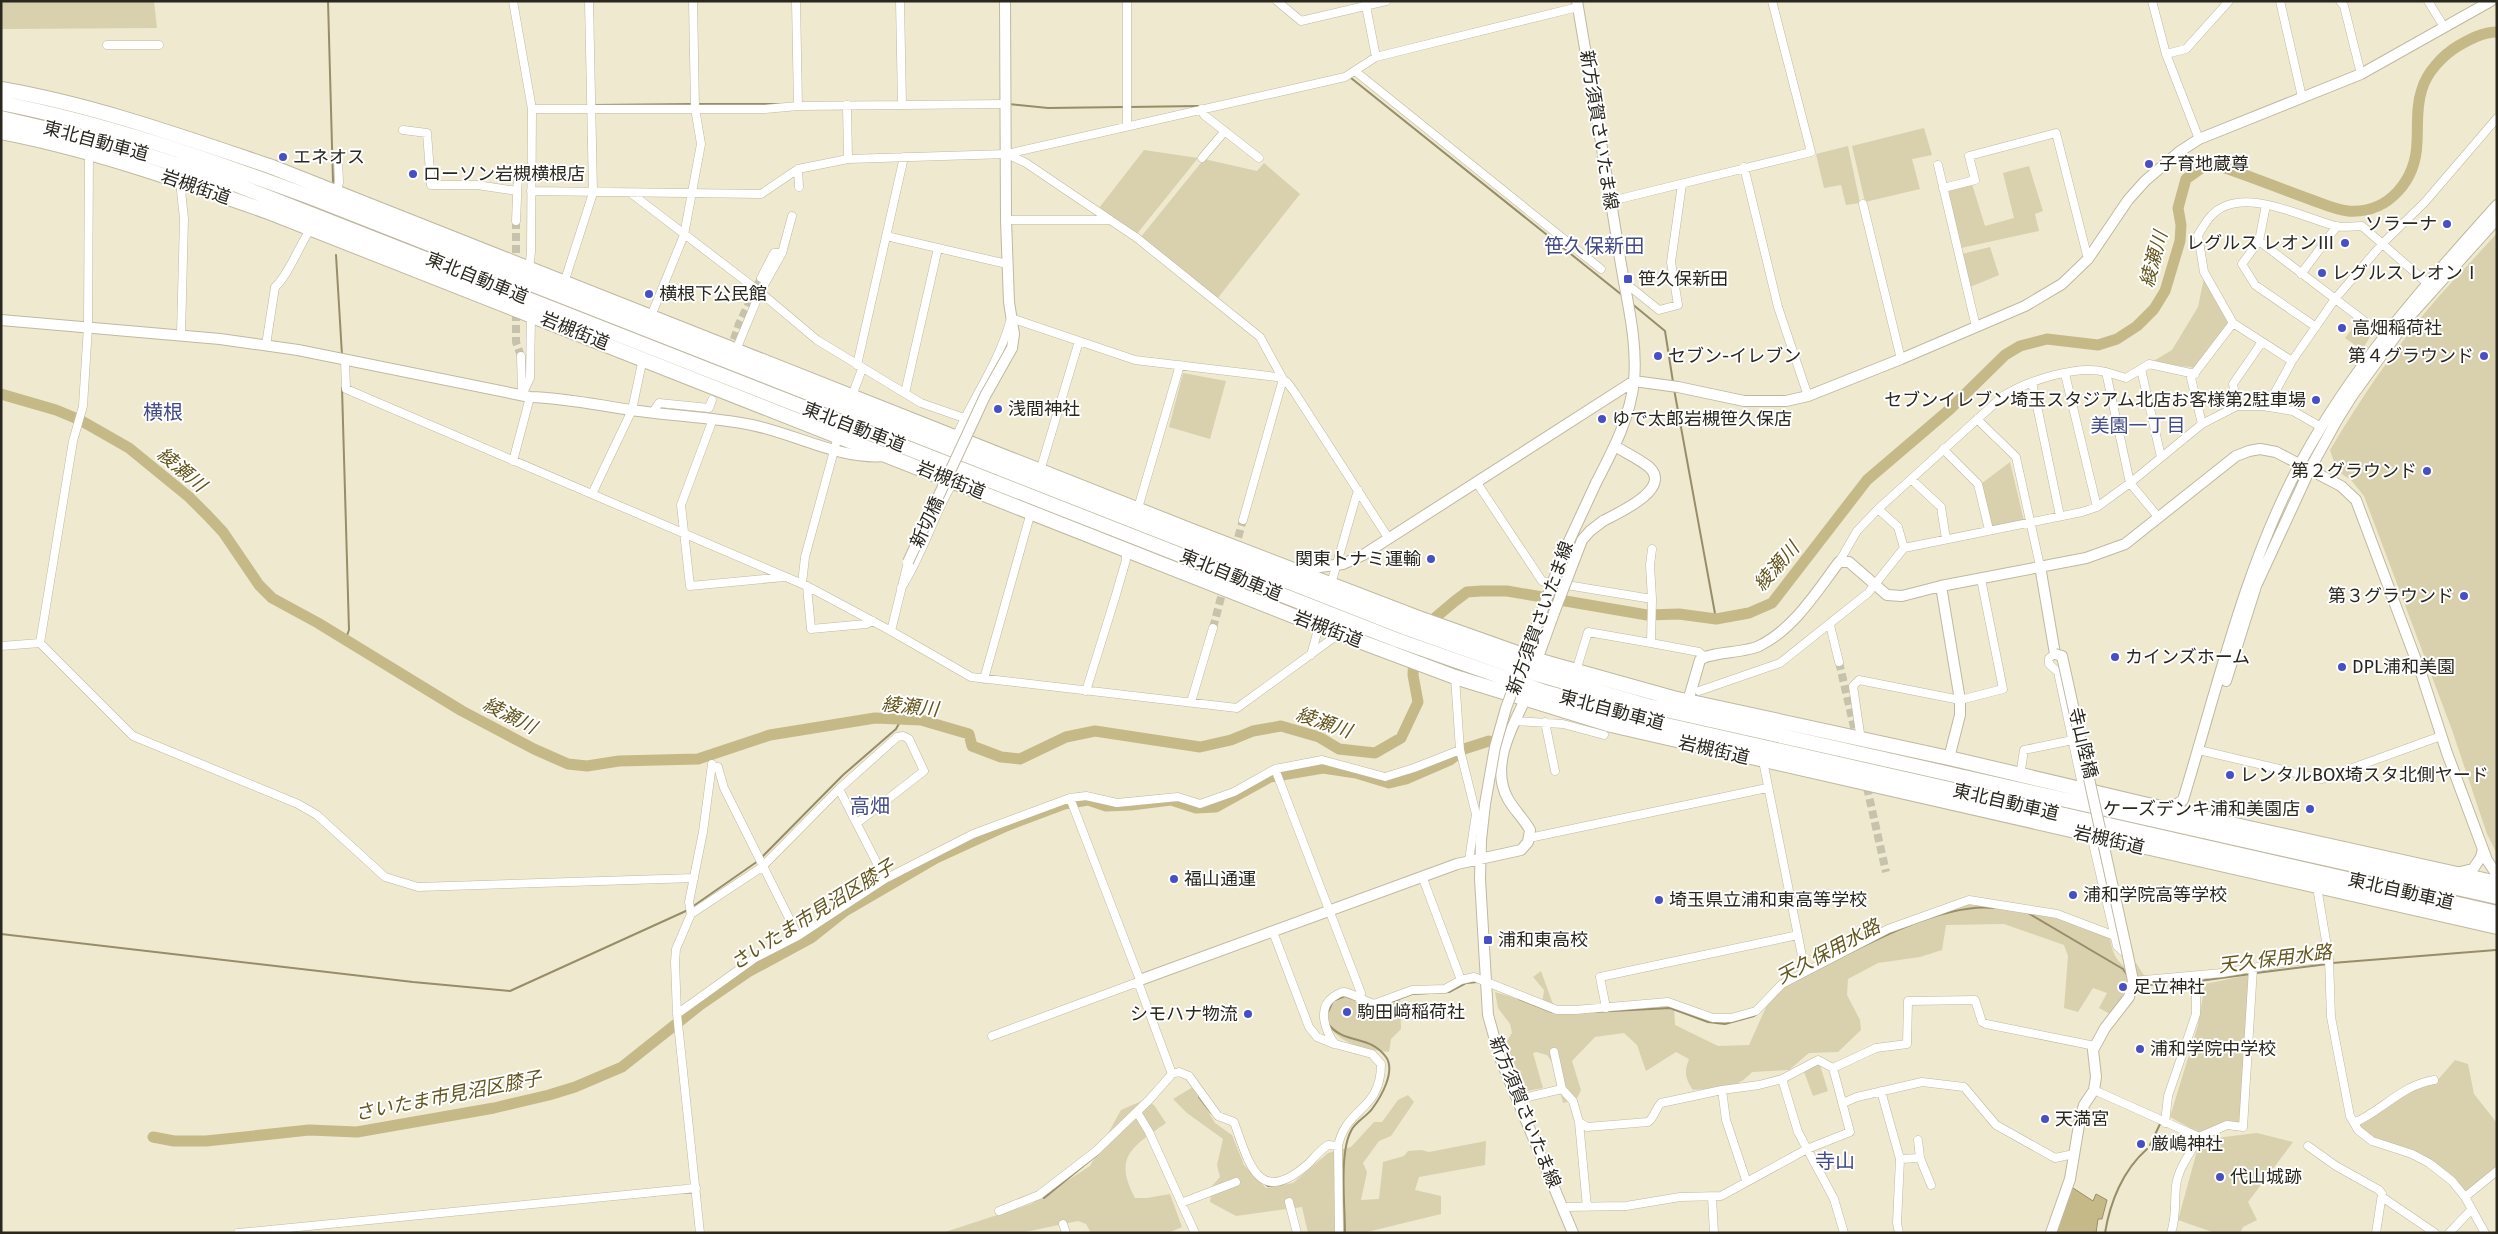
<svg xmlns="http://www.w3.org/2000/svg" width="2498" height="1234" font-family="'Fira Sans','Noto Sans JP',sans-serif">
	<rect width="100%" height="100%" fill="#efe9d0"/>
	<path fill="#d9d0ad" d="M1 1H154L157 28 3 29 1 28Z
		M1924 128 1932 155 1912 159 1920 189 1865 202 1852 146Z
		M1848 146 1860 203 1846 205 1841 185 1824 188 1816 154Z
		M1144 150 1198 158 1136 235 1099 208Z
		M1204 159 1257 171 1264 163 1300 194 1217 299 1140 238Z
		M2029 166 2043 211 2035 214 2039 231 1961 248 1947 190 1972 184 1985 226 2014 218 2003 173Z
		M2497 233V854L2487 834 2452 730 2364 496 2351 480 2337 471 2330 450C2359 401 2391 354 2428 309 2450 283 2474 259 2497 233Z
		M1990 247 1999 275 1970 287 1962 254Z
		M2204 278 2230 322 2196 368 2152 362 2172 350 2198 307Z
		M2358 321 2373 332 2362 350 2345 338Z
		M1183 373 1226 381 1210 439 1169 427Z
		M2010 462 2024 521 1991 527 1981 484Z
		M1971 902 2044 908 2078 927 2110 938C2112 952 2115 959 2126 968L2136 963 2145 977 2126 982 2121 1003 2110 1014 2099 1008 2107 993 2093 988 2078 1012 2064 1008 2068 956 2064 945 2004 924 1946 925 1942 950 1920 957 1878 963 1848 979 1847 995 1860 1020 1861 1030 1838 1052 1809 1053 1789 1070 1752 1072C1735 1091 1718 1087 1693 1090 1685 1078 1684 1072 1689 1059L1676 1052 1646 1071 1637 1045 1624 1033 1595 1037 1572 1061 1581 1090 1576 1100 1563 1103 1552 1062 1547 1055 1536 1052 1533 1053 1543 1088 1521 1092 1512 1078 1506 1042 1512 1033 1510 1024 1498 1008 1495 992 1542 1006 1544 990 1533 977 1541 971 1554 1007 1634 1006 1667 998 1674 1006 1675 1025 1718 1046 1749 1045 1776 985 1870 937Z
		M2249 975 2240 1123 2225 1121 2199 1133 2170 1117 2198 1025 2205 984Z
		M1342 995 1374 1006 1400 996 1401 1029 1391 1039 1389 1052C1368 1050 1332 1043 1327 1019 1325 1014 1328 1008 1329 1004Z
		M2455 1060 2468 1064 2474 1094 2497 1123V1173L2466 1193 2448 1172 2420 1153 2372 1138 2358 1126 2359 1122 2410 1088 2436 1082Z
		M1819 1062 1828 1091 1813 1096 1803 1069Z
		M1193 1087 1215 1123 1232 1135 1244 1165 1266 1188 1293 1183 1328 1153 1351 1147 1374 1122H1382L1398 1100 1408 1095 1414 1102 1391 1136 1379 1141 1363 1163 1367 1172 1361 1200 1379 1199 1383 1162 1404 1156 1408 1151 1421 1150 1429 1152 1486 1141 1485 1165 1419 1177 1415 1190 1441 1196V1214L1363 1233H1308L1302 1207 1236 1216 1210 1202 1212 1186 1220 1177 1217 1165 1223 1139 1187 1113 1173 1099Z
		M1144 1100 1154 1105 1166 1123C1134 1146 1112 1156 1135 1198H1147L1170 1194 1182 1227 1168 1233H1091L1086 1224 1078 1221 1020 1233H942L1031 1204 1090 1166 1121 1110Z
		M2257 1133 2293 1142 2248 1202 2257 1220 2243 1227 2240 1233H2215L2178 1220 2200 1140Z"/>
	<path fill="#c6b988" stroke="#978d68" d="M2073 1188 2093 1201 2096 1194 2107 1200 2102 1219H2098L2096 1233H2056L2069 1190Z"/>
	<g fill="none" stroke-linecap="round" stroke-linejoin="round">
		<path stroke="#978d68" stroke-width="2" d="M328 1 333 182
			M1351 78 1622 295
			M697 104H782
			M1009 104 1048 108 1124 107
			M594 105 692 104
			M1129 107 1199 106
			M336 255 342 355
			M1631 303 1665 331 1673 382
			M342 388 349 630 346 638 348 642
			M1674 389 1716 619
			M761 858 843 775 896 729 902 718
			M692 907 758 861
			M2028 913 2123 969 2127 975
			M1 934 413 982 510 991 688 910
			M2332 963 2496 950
			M2256 973 2328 964
			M1797 980C1848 954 1937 902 1994 908
			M2199 981 2251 974
			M2136 986 2194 981
			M1519 999 1552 1012
			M1335 1000 1345 996 1375 1007
			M1391 1002 1412 994 1449 992 1466 983 1478 982
			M1328 1012 1332 1003
			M1592 1012 1670 1008 1708 1022 1725 1024 1754 1016 1757 1014
			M1328 1024C1345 1045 1369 1034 1386 1057 1396 1071 1381 1097 1372 1109 1366 1117 1355 1122 1351 1131 1339 1153 1345 1206 1345 1233
			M1199 1097 1211 1113
			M1235 1135 1244 1159
			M2150 1145 2161 1122
			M1264 1183 1268 1186 1283 1184
			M1044 1198 1098 1154
			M2105 1233C2110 1202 2123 1170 2147 1149"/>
		<path stroke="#c6b988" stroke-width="11" d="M1 394 56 410 80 420 129 448 189 497 208 516 223 532 259 585 272 598 318 623 462 711 534 749 568 764 587 766 619 761 698 759 770 735 875 718 921 720 969 734 972 746 1001 757 1020 759 1066 737 1095 731 1200 747 1231 740 1253 731 1281 726 1319 737 1339 749 1375 753 1401 738 1418 702 1413 675 1414 654
			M1427 629 1436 617 1455 601 1467 592 1481 591H1507L1647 615 1679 614 1716 619 1749 613 1772 603 1867 480 1949 410 2005 355 2020 346 2047 339 2098 345 2117 339 2137 326 2154 309 2165 291 2180 241 2181 225 2178 208 2186 179 2203 167 2219 166C2250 176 2281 189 2312 200 2323 204 2337 210 2348 211 2389 214 2416 180 2417 142 2418 124 2416 106 2422 89 2427 72 2443 55 2458 46 2470 39 2483 32 2497 32
			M153 1137 174 1141H206L309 1130 357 1132 494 1108 549 1095 575 1087 622 1067 700 1005 748 972 811 938 845 911 936 858 1006 826 1064 804 1088 800 1106 806 1131 805 1171 800 1196 808 1216 807 1270 777 1323 768 1356 773 1389 783 1406 779 1450 760 1464 749 1489 741"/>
		<path stroke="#c7c2ac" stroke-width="8" stroke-dasharray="8 4" stroke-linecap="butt" d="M516 221V265
			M516 277V342L521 356
			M730 351 739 324 761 278
			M1235 549 1243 520
			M1213 628 1224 586
			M1839 662 1857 740
			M1859 752 1886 872"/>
		<g stroke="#bfb9a1" stroke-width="9">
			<path id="street" d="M513 1 532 109 531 252 529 269
				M796 1 798 106
				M900 1 902 105
				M1277 1 1301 21 1386 1
				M1365 1 1376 57
				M2152 1 2166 54 2199 139
				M2280 1 2302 97
				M2340 1 2344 6 2361 74
				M2428 1 2444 27
				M107 45H159
				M2166 54 2186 49 2229 1
				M1355 71 1601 269
				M847 105 848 159
				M532 109H765L798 106 1006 104
				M1201 109 1204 115 1259 158
				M1127 125V1
				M403 130 427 133 431 185H477L517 191
				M1007 154 1026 163 1137 238 1260 337 1283 379 1243 520
				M1202 158 1225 131
				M1938 165 1976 327
				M1744 167 1778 307 1808 396
				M798 169 799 187
				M180 181 184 219 181 334
				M1943 188 1975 180 1969 156 2056 133 2088 259
				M531 191 761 194 798 169 848 159 1007 154 1345 77 1376 57 1578 7
				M336 192 339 183 338 158
				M632 194 760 292 817 340 921 403 964 418
				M1611 201 1811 152 1772 1
				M1863 204 1901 359
				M2266 205 2259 241 2242 264 2255 285 2316 327
				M1006 220H1110
				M516 221 518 174 530 167
				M886 236 1007 264
				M2259 241 2384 336
				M2301 274 2337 226
				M761 278 774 253H782
				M1624 282 1659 310 1678 305 1671 262 1682 184
				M564 283 593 193 589 1
				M651 316 684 235 701 144 695 108 693 1
				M266 345 275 287C288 276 300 244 311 228
				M736 350 760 292 782 253 792 216
				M521 356 522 393
				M345 360 346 389 807 586 891 631 971 677 1237 708 1340 633
				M2292 361 2233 323 2204 272 2198 235C2202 229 2206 221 2211 216 2241 184 2301 217 2335 226 2343 228 2353 226 2362 226L2427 283
				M857 365 904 157
				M2141 369 2149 364 2195 374
				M2106 372 2126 378 2141 369 2161 457
				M2065 374 2097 507
				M2032 382 2060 516
				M905 393 938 248
				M522 395 530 378 531 314
				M852 396 862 369
				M2237 406 2233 384 2262 342
				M2267 407 2292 361 2335 299 2382 244 2425 202 2497 118
				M653 412 659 403 709 408 712 400
				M713 419 681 505 690 586 784 577
				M1977 419 2016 457 2040 566
				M2202 424 2191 378 2233 323
				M956 437C974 396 1000 361 1011 318L1135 360 1277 377 1287 382 1295 393 1389 539
				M1943 449 1978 484 1989 530
				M513 461 530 397
				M1040 471 1079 341
				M1911 479 1941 507 1946 539
				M1477 483 1542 581 1652 599 1650 565 1652 549
				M592 494 632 410 643 358
				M1138 508 1180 365
				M1878 509 1898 527 1904 548
				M1839 562 1857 531 1878 509 2003 396C2028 381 2077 364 2106 372L2130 483 2159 518
				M802 584 805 557 838 436
				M1331 584 1358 490
				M807 586 811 629 866 624 873 621
				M901 588C923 555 933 515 954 481
				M1830 625 1839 662
				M891 631 908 562
				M40 643 73 441 83 406 88 326 89 152
				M1651 643 1699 652 1704 656
				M1 646 40 643 133 736 298 804 317 815 385 877 418 887 694 878
				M2055 654 2049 658V664L2058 672 2083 790
				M1311 655 1319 626
				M1576 671 1588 632 1651 643 1652 599
				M1455 677 1460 750 1476 814 1469 860
				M984 679 1031 512
				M1086 691 1115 598 1126 560V550
				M1699 691 1780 663 1868 593 1904 548 2082 512 2097 507 2130 483 2202 424 2237 406H2263L2293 411 2321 427
				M1191 702 1213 628
				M1515 721 1563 724 1604 735
				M1545 722 1555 771
				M1861 740 1853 686 1859 680 1960 700 2003 689 1981 579
				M2203 751 2322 779 2441 736
				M1763 761 1805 971
				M713 767H718L724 788 798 936
				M1275 769 1361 993 1360 1000
				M2020 776 2024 750 2073 740
				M839 789 885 879
				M1070 798 1140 980 1138 982 1172 1074
				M2091 835 2117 946 2128 956
				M1529 838 1767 788
				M1422 876 1461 980
				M2317 887 2329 959 2331 1017 2350 1116 2358 1130 2372 1141 2412 1154 2429 1163 2452 1181 2465 1197 2497 1171
				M691 914 762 867 839 789 897 737 903 736 909 739 924 771 857 823
				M1273 932 1309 1027 1317 1037 1334 1044
				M2133 981 2222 973 2289 962 2329 959
				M1606 1008 1600 977 1798 935
				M677 1014 755 958 798 936 885 879 973 834 1070 798 1086 796 1117 803 1178 797 1200 804 1234 792 1275 769 1322 760 1385 777 1414 768 1460 750
				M992 1036 1138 982
				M1554 1052 1562 1089 1573 1101 1579 1122 1587 1207
				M1833 1068 1876 1048 1907 1044 1908 1001 1975 1000 1982 1022 1986 1024 2095 1046
				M1782 1079 1798 1132 1834 1199 1844 1233
				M1722 1090 1726 1120 1746 1180
				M2094 1090 2199 1137 2227 1125 2243 1127 2253 968
				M1881 1091 1900 1159 1897 1223 1899 1233
				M1519 1099 1562 1089
				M1843 1103 1857 1097 1922 1082 1964 1087 1996 1125 2055 1158 2074 1154
				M1137 1112 1149 1132 1195 1233
				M2165 1123 2168 1096 2196 1014V976
				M2354 1123C2383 1110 2402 1085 2434 1080
				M1918 1140 1920 1158 1931 1185
				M2308 1146 2336 1166 2379 1190 2382 1194 2376 1233
				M1900 1159 1920 1158
				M1712 1197 1714 1233
				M2382 1197 2435 1233
				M2465 1197 2485 1233
				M1289 1202 1297 1233
				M1181 1203 1236 1182
				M1563 1207 1626 1206 1680 1197 1721 1196 1807 1149 1850 1132 1833 1068 1818 1060 1782 1079 1759 1085 1722 1090 1661 1103C1655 1109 1655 1117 1648 1122L1587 1127 1579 1122
				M999 1211 1039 1195 1096 1151 1149 1100 1172 1074 1179 1072 1189 1076 1218 1116 1234 1122C1249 1163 1258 1208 1308 1164 1315 1157 1320 1150 1328 1145L1338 1146
				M1063 1224 1066 1233
				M238 1233 696 1188
				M700 1233 677 1014 675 962 676 949 691 914 689 902 703 832 712 764
				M1339 1233 1338 1146C1346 1107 1381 1111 1381 1064L1372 1054 1335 1044C1325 1031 1317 1008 1333 997 1336 995 1341 992 1344 992 1354 994 1365 1001 1374 1004L1412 990 1445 989 1461 980 1474 977 1557 1010H1575L1668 1002 1713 1018H1731L1756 1011 1782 984 1888 929 1969 900 2057 914 2115 936
				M2171 1233C2177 1215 2174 1204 2176 1186 2178 1168 2191 1153 2199 1137
				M2449 1233 2471 1210"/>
		</g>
		<g stroke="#bfb9a1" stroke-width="12">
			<path id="secondary" d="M1005 1 1006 220 1009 302 1014 334 1012 348
				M1577 1C1591 85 1606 169 1619 252 1625 294 1638 338 1634 381 1630 418 1613 450 1596 483
				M1 320 220 339 298 350 530 397C565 398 597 405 632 410 672 416 713 417 752 425 796 434 840 460 885 456
				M1603 521C1618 513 1673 489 1649 467 1639 459 1626 453 1615 446
				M2040 566 2055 654
				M1302 573 1312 568 1343 564 1363 555 1634 381 1678 387 1744 401H1786L1808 396 1901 359 2025 306 2062 284 2088 259 2128 200 2145 181 2179 152 2199 139 2361 74 2491 1
				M1537 660 1554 613
				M2226 681 2256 586 2310 469 2337 420 2352 396 2411 315 2497 219
				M1688 701 1700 660C1709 652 1745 653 1759 646 1794 629 1817 591 1839 562H1849L1887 595 1902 596 1941 586
				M1949 758 1960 715V700L1941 586 2086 558 2125 544 2236 456 2249 451 2260 449 2276 452 2341 486 2356 500 2422 676 2447 753 2487 860 2497 875
				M1485 804 1481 840 1480 879 1488 1015 1500 1058 1573 1233
				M2163 809 2174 806 2183 800C2218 686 2244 568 2301 462 2353 366 2424 286 2497 205
				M2460 872 2473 869 2481 857 2483 849
				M1140 980 1457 864 1521 850 1528 842 1530 830C1524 819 1514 810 1508 799 1490 767 1511 729 1525 700
				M2051 1233 2070 1179 2080 1119 2084 1105 2094 1090 2096 1077 2093 1050 2105 1028 2129 997 2133 981 2128 956"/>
		</g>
		<g stroke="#bfb9a1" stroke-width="16">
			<path id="highway" d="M1 89C94 105 183 137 272 167L1192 531 1416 617 1537 660 1673 698 1949 758 2199 817 2497 883
				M1 103C108 124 208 159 310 197L1406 628 1533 673 1648 706 2497 897
				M1 118 108 143 219 178 1397 640 1545 692 1662 724 2497 913
				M1 132C94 150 182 181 271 213L1319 626 1455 677 1611 725 2497 927"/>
		</g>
		<use href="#street" stroke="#fff" stroke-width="8"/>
		<use href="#secondary" stroke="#fff" stroke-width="10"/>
		<use href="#highway" stroke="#fff" stroke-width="14"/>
		<g stroke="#bfb9a1" stroke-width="12" stroke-linecap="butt">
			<path id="secondary-bridge" d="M908 562 985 396 1012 348
				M1554 613 1582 540 1590 531 1603 521
				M2055 654 2062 656 2128 956
				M1485 804 1495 747 1506 708 1564 552 1596 483"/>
		</g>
		<use href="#secondary-bridge" stroke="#fff" stroke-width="10"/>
	</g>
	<g fill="#484fc4" stroke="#fff" stroke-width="2">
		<circle cx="283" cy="157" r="5"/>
		<circle cx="2149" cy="164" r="5"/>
		<circle cx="413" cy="174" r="5"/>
		<circle cx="2447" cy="224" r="5"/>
		<circle cx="2345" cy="243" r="5"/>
		<circle cx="2322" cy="273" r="5"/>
		<rect x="1623" y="274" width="10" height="10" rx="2.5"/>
		<circle cx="649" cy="294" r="5"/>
		<circle cx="2342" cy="328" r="5"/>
		<circle cx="1658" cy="356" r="5"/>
		<circle cx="2484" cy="356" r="5"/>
		<circle cx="2316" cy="400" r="5"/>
		<circle cx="998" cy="409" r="5"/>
		<circle cx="1602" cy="419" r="5"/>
		<circle cx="2427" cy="471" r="5"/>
		<circle cx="1431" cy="559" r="5"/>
		<circle cx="2464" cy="596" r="5"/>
		<circle cx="2115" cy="657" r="5"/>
		<circle cx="2342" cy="667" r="5"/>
		<circle cx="2230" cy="775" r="5"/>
		<circle cx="2310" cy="809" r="5"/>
		<circle cx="1174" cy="879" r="5"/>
		<circle cx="2073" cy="895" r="5"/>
		<circle cx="1659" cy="900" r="5"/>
		<rect x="1483" y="935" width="10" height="10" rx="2.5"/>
		<circle cx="2123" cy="987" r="5"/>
		<circle cx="1347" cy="1012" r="5"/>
		<circle cx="1248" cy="1014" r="5"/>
		<circle cx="2140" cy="1049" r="5"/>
		<circle cx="2045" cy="1119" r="5"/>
		<circle cx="2141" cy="1144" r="5"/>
		<circle cx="2220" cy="1177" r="5"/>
	</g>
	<g text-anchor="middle" stroke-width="4" stroke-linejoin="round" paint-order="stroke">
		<g font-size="18" fill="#29271e" stroke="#fff">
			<text transform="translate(1599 130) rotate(81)" y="6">新方須賀さいたま線</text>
			<text transform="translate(96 141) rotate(15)" y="6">東北自動車道</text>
			<text transform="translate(196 187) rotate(19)" y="6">岩槻街道</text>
			<text transform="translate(477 278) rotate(22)" y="6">東北自動車道</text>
			<text transform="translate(575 331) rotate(22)" y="6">岩槻街道</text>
			<text transform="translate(854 427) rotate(21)" y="6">東北自動車道</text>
			<text transform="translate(951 480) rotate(22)" y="6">岩槻街道</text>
			<text transform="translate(927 522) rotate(-65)" y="6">新切橋</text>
			<text transform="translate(1231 575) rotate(22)" y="6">東北自動車道</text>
			<text transform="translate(1540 618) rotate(-70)" y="6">新方須賀さいたま線</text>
			<text transform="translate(1328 629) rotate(21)" y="6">岩槻街道</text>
			<text transform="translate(1612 710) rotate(15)" y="6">東北自動車道</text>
			<text transform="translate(2083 743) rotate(77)" y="6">寺山陸橋</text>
			<text transform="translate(1714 750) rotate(13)" y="6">岩槻街道</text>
			<text transform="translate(2006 802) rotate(13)" y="6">東北自動車道</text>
			<text transform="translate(2109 840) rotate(13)" y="6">岩槻街道</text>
			<text transform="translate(2401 891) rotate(13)" y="6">東北自動車道</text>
			<text transform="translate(1525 1112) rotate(68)" y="6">新方須賀さいたま線</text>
		</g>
		<g font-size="18" fill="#29271e" stroke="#fff" text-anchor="start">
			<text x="293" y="163">エネオス</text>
			<text x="2159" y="170">子育地蔵尊</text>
			<text x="423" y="180">ローソン岩槻横根店</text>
			<text x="2437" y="230" text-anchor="end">ソラーナ</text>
			<text x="2335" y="249" text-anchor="end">レグルス レオンⅢ</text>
			<text x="2332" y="279">レグルス レオンⅠ</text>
			<text x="1638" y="285">笹久保新田</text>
			<text x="659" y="300">横根下公民館</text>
			<text x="2352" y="334">高畑稲荷社</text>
			<text x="1668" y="362">セブン-イレブン</text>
			<text x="2474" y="362" text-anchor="end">第４グラウンド</text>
			<text x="2306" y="406" text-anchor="end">セブンイレブン埼玉スタジアム北店お客様第2駐車場</text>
			<text x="1008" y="415">浅間神社</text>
			<text x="1612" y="425">ゆで太郎岩槻笹久保店</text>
			<text x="2417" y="477" text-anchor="end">第２グラウンド</text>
			<text x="1421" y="565" text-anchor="end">関東トナミ運輸</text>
			<text x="2454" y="602" text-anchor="end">第３グラウンド</text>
			<text x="2125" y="663">カインズホーム</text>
			<text x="2352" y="673">DPL浦和美園</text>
			<text x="2240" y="781">レンタルBOX埼スタ北側ヤード</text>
			<text x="2300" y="815" text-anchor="end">ケーズデンキ浦和美園店</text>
			<text x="1184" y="885">福山通運</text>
			<text x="2083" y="901">浦和学院高等学校</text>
			<text x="1669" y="906">埼玉県立浦和東高等学校</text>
			<text x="1498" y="946">浦和東高校</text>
			<text x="2133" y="993">足立神社</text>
			<text x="1357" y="1018">駒田﨑稲荷社</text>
			<text x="1238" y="1020" text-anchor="end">シモハナ物流</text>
			<text x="2150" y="1055">浦和学院中学校</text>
			<text x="2055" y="1125">天満宮</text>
			<text x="2151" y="1150">厳嶋神社</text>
			<text x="2230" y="1183">代山城跡</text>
		</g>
		<g font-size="19" font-style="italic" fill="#63551c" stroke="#fff">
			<text transform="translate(2153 259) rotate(-75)" y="7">綾瀬川</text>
			<text transform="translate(182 469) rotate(40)" y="7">綾瀬川</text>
			<text transform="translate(1776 566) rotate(-49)" y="7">綾瀬川</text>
			<text transform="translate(910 706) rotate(6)" y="7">綾瀬川</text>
			<text transform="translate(510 715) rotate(27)" y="7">綾瀬川</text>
			<text transform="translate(1324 722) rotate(19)" y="7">綾瀬川</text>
			<text transform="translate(812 914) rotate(-32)" y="7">さいたま市見沼区膝子</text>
			<text transform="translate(1828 951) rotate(-28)" y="7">天久保用水路</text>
			<text transform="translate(2275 958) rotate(-7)" y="7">天久保用水路</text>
			<text transform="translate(448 1095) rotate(-11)" y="7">さいたま市見沼区膝子</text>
		</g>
		<g font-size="19" fill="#424b87" stroke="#fff">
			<text x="2138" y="432">美園一丁目</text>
		</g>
		<g font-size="20" fill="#424b87" stroke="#fff">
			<text x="1594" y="253">笹久保新田</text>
			<text x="163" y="419">横根</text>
			<text x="870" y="813">高畑</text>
			<text x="1835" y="1168">寺山</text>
		</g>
	</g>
	<rect width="2498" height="1234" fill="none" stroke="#29271e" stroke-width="5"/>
</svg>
